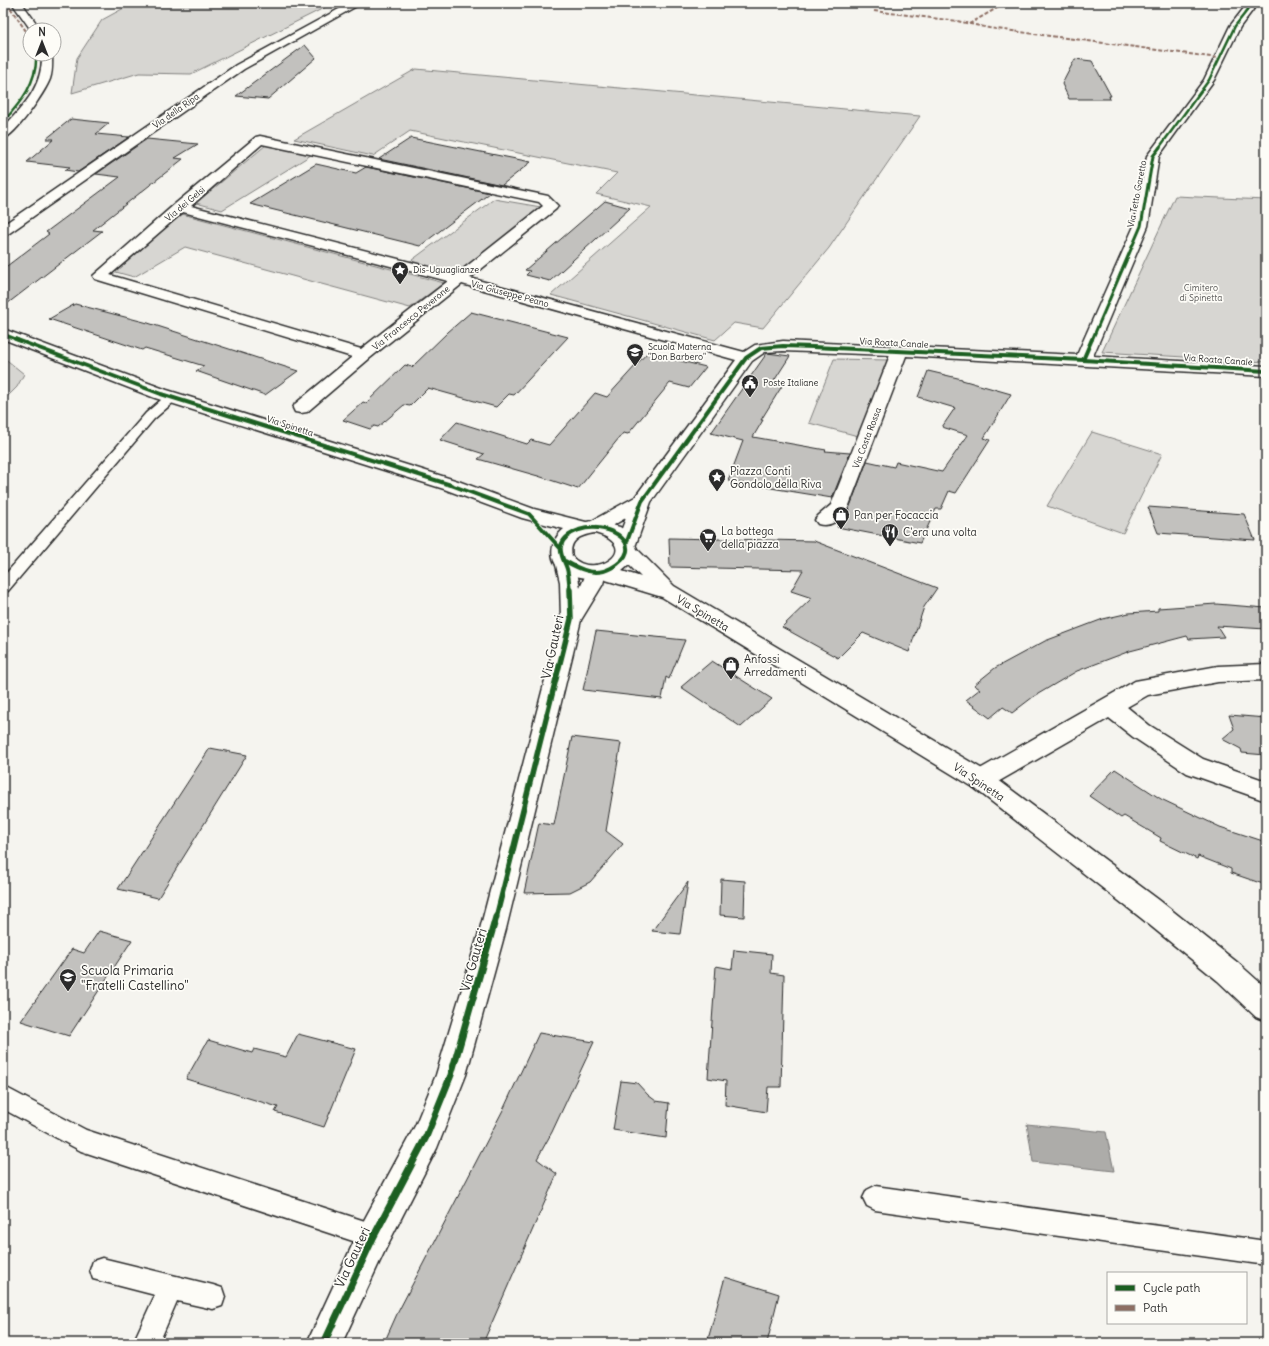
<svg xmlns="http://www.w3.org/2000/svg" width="1269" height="1346" font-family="Delius,sans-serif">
	<rect width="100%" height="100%" fill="#f5f4ef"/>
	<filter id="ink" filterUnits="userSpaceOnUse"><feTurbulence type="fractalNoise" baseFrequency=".025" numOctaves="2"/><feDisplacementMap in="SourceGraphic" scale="8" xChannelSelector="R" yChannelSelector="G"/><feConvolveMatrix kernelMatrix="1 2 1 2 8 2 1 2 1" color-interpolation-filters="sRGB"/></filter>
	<g filter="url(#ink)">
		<path fill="#d7d6d2" stroke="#81807e" d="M133 3H334L191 74 139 73 72 93 77 58 102 20Z
			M416 69 920 116 829 248 763 328 734 323 715 340 551 295 651 207 596 194 617 173 410 131 373 156 294 139Z
			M266 145 311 155 222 210 196 203Z
			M1175 196 1266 200V362L1102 352Z
			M494 199 541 207 456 276 408 263Z
			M181 214H182L444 283 410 308 185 247 134 277 116 272Z
			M3 357 24 374 17 387 3 401Z
			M834 359 889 360 858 436 809 423Z
			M1092 432 1162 454 1123 533 1047 506Z"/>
		<path fill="#adaca9" stroke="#797877" d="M1027 1124 1106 1132 1114 1171 1033 1162Z"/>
		<path fill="#c2c1be" stroke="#2b2b2b" d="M305 45 316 58 268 99 236 96Z
			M1075 59 1092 61 1111 96H1109L1110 99H1069L1062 84Z
			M71 119 109 123 96 134 129 137 78 172 65 170 70 167 27 162 54 139H46Z
			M411 138 531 162 502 185 379 159Z
			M147 139 198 144 175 158 183 159 93 230 102 231 3 307V269L49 234 46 232 120 177 96 174Z
			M316 164 356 173 366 167 490 193 420 246 250 204Z
			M605 201 630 208 550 281 526 275 530 271 525 270Z
			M75 304 148 323 298 371 265 395 196 371 204 366 145 348 142 350 49 319Z
			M471 312 568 337 514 395 509 394 496 407 428 388 410 406 404 405 378 427 374 426 370 429 343 420 363 402 366 403 405 365 412 367 448 332Z
			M647 353 706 367 689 388 670 383 628 434 623 433 578 489 538 476 478 459 484 454 440 440 457 422 527 444 531 440 549 445 595 393 607 397Z
			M767 353 790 356 772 384 782 386 761 420H763L753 437 826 450 825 451 850 453 832 498 728 481 743 441 711 433Z
			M928 371 962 379V380L1011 394 984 438 990 440 956 493 949 491 941 509H936L920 543 837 527 849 509 867 461 894 467 896 462 942 472 968 435 942 427 955 408 918 397Z
			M1148 507 1244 514 1255 540 1158 533Z
			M669 538 814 541 937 588 924 607 909 652 863 633 838 658 782 627 812 598 791 591 803 570 670 567Z
			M1216 604 1266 608V629L1217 626 1224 637 1189 639 1187 636 1130 651 1077 671 1033 697 1012 713 1003 707 990 718 966 700 980 689 974 685 995 668 1045 641 1103 619 1129 613 1158 611V608Z
			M596 631 685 640 669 679 666 677 662 699 583 690Z
			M712 661 772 699 741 727 681 687Z
			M1229 715 1266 718V755L1242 753 1241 749 1222 739 1234 729Z
			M572 737 621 743 606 831 623 844 590 882 570 892 524 893 539 823 554 825Z
			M210 748 247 755 158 898 118 889Z
			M1115 769 1161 799 1220 827 1266 842V885L1231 873V869L1198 856 1197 859 1160 841 1161 838 1124 816 1121 818 1089 796Z
			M721 879 745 881 744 917 720 915Z
			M688 882 680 934 652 931Z
			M99 931 132 940 69 1036 21 1021 72 949 84 953Z
			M734 950 772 954 771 973 784 975 781 1087H768L766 1112 725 1105 726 1081 708 1078 716 966 732 969Z
			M539 1033 594 1042 552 1132 537 1159 557 1174 483 1343H384L397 1314 504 1108Z
			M298 1034 356 1049 324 1127 275 1112 278 1107 186 1079 208 1040 252 1053 254 1049 286 1057Z
			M621 1081 637 1083 648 1095 656 1101 669 1103 666 1138 613 1130Z
			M725 1277 779 1294 767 1343H707Z"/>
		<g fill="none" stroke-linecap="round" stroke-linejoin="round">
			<g stroke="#2b2b2b" stroke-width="3">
				<path id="lane" d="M172 393 176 394 178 397 176 400 154 419 8 591 3 592V577L146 413 168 394Z
					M3 1086 86 1130 374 1224 382 1228 386 1236 382 1244 374 1248 81 1151 3 1109Z
					M875 1186 1266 1241V1265L875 1210 867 1206 863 1198 867 1190Z
					M102 1258 213 1285 222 1288 225 1297 222 1306 213 1309 177 1301 159 1343H133L155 1295 93 1279 90 1270 93 1261Z"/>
			</g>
			<g stroke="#2b2b2b" stroke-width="3">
				<path id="street" d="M350 3H362L244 69 8 234 3 235V225L236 65Z
					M1248 3H1258L1240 27 1214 80 1159 156 1148 226 1093 356 1266 366V376L906 356 848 508C842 519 831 528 818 524L815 520 818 516 831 505 890 355 783 351 765 352 752 361 651 502 636 544 633 549 626 551 619 549 616 544 626 518C614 524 602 535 588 531L585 527 588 523 635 497 736 360 462 284 370 358 307 412 301 413 295 412 293 408 295 404 352 357 95 279 93 276 175 204 256 137 260 136 548 196 558 206 556 209 470 278 744 352 755 345 783 341 1077 355 1134 226 1147 156 1204 80 1230 26ZM262 144 539 202 543 206 457 274 191 206ZM183 212 448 281 361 349 110 275Z
					M565 554 572 556 575 561 580 588 589 567 596 565 603 567 606 572 603 584 581 620 506 929 466 1075 437 1148 386 1248 342 1343H307L362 1224 415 1126 436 1075 480 929 561 619 560 582 555 561 558 556Z
					M1266 664V680L1218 682 1148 695 1127 707 1149 725 1203 759 1266 781V801L1187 773 1133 737 1109 718 989 787 981 790 973 787 969 780 973 773 1135 681 1218 666Z"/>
			</g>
			<g stroke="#2b2b2b" stroke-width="3">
				<path id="secondary" d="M12 3H22L41 30H31Z
					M42 54H52C52 62 53 70 50 79 45 92 16 135 3 139V128C24 105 43 87 42 54Z
					M3 329 167 390 458 481 534 509 586 522 595 521 620 527 631 535 637 549 674 586 989 773 1159 900 1238 963 1266 988V1021L1256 1017 1218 981 1141 918 973 787 662 597 599 578C588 579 576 577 566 573 546 563 550 540 564 529L522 518 444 489 155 398 3 339ZM595 533C645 547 595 581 572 557 568 540 581 535 595 533ZM629 565 641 577 622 571Z"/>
			</g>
			<use href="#lane" fill="#fdfcf7" fill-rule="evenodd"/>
			<use href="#street" fill="#fdfcf7" fill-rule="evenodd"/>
			<use href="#secondary" fill="#fdfcf7" fill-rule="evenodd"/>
			<path stroke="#8d6e63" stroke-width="2" stroke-dasharray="4 2" stroke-linecap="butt" d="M7 3 30 37
				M874 11 957 21 989 28 1219 58
				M969 24 999 7V3"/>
			<g stroke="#fdfcf7" stroke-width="3.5">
				<path id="cycleway-far4" d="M3 122C21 102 38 82 36 54
					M1159 148 1209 80 1235 26 1253 3"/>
			</g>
			<g stroke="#fdfcf7" stroke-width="4.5">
				<path id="cycleway-far3" d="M3 334 18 340
					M1092 340 1141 226 1153 156 1160 147"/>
			</g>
			<g stroke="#fdfcf7" stroke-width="6">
				<path id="cycleway-far2" d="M15 339 161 394 451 485 529 514 560 548
					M1083 360 1092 339
					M626 544 642 501 746 358 761 348 783 346 813 347 1083 360 1266 371
					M565 561C579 569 595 577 611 568 650 547 610 520 579 530 571 533 563 538 561 546 559 554 565 562 567 569 569 576 569 584 570 591"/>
			</g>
			<g stroke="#fdfcf7" stroke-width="8">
				<path id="cycleway-far1" d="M496 918 571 619 570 590"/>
			</g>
			<g stroke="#fdfcf7" stroke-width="10">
				<path id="cycleway" d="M324 1343 374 1236 426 1137 451 1075 496 917"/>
			</g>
			<use href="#cycleway-far4" stroke="#1b5e20" stroke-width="2.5"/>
			<use href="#cycleway-far3" stroke="#1b5e20" stroke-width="3"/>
			<use href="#cycleway-far2" stroke="#1b5e20" stroke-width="4"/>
			<use href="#cycleway-far1" stroke="#1b5e20" stroke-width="5.5"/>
			<use href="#cycleway" stroke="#1b5e20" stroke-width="7"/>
		</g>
	</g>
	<defs>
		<g id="sight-pin" transform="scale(0.9)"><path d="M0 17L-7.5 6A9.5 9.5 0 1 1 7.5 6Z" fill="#2b2b2b" stroke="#fdfcf7"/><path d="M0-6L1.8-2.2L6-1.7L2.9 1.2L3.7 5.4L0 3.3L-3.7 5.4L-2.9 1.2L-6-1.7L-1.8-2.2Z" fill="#fff"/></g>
		<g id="school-pin" transform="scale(0.9)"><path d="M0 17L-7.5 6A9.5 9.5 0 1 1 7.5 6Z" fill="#2b2b2b" stroke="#fdfcf7"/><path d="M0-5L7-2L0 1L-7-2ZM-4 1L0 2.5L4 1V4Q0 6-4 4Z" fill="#fff"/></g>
		<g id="civic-pin" transform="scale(0.9)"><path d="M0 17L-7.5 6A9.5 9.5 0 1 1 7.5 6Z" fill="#2b2b2b" stroke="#fdfcf7"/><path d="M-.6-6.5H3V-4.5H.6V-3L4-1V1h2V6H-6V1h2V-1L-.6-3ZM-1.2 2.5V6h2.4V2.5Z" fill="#fff"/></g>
		<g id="shop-pin" transform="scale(0.9)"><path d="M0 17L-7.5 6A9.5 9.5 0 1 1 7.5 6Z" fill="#2b2b2b" stroke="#fdfcf7"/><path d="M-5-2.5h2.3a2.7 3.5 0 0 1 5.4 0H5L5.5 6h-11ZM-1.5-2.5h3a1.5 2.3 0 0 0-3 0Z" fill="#fff"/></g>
		<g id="restaurant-pin" transform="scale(0.9)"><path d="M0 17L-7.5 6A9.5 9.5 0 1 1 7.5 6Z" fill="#2b2b2b" stroke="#fdfcf7"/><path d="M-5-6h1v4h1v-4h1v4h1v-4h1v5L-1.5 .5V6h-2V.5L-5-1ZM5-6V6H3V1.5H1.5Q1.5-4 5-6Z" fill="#fff"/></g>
		<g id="supermarket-pin" transform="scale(0.9)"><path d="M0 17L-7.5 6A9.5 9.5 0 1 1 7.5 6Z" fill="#2b2b2b" stroke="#fdfcf7"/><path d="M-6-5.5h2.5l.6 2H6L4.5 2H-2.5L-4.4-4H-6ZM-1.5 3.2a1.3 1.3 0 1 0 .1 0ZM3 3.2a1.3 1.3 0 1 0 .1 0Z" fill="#fff"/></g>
	</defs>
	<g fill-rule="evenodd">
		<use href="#sight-pin" x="400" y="270"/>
		<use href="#school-pin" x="635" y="352"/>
		<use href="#civic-pin" x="750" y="383"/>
		<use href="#sight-pin" x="717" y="477"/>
		<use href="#shop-pin" x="841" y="515"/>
		<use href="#restaurant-pin" x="890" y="532"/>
		<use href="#supermarket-pin" x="708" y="537"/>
		<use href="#shop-pin" x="731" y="665"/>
		<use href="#school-pin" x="68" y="977"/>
	</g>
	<g text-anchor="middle" stroke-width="3.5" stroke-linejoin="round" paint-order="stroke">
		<g font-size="9" fill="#2b2b2b" stroke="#fdfcf7">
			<text transform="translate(176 111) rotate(-35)" y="3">Via della Ripa</text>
			<text transform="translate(1137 194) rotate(-79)" y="3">Via Tetto Garetto</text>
			<text transform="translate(185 204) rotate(-40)" y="3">Via dei Gelsi</text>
			<text transform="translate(510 294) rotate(15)" y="3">Via Giuseppe Peano</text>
			<text transform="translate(411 318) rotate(-39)" y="3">Via Francesco Peverone</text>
			<text transform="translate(894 343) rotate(3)" y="3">Via Roata Canale</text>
			<text transform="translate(1218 360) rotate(4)" y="3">Via Roata Canale</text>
			<text transform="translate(290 426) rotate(18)" y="3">Via Spinetta</text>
			<text transform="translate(867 438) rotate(-69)" y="3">Via Costa Rossa</text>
		</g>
		<g font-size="9" fill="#2b2b2b" stroke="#fdfcf7" text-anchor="start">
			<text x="413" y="273">Dis-Uguaglianze</text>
			<text x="648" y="350">Scuola Materna<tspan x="648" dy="10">"Don Barbero"</tspan></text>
			<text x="763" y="386">Poste Italiane</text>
		</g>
		<g font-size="9" fill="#565655" stroke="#fdfcf7">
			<text x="1201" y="291">Cimitero<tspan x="1201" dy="10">di Spinetta</tspan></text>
		</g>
		<g font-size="11" fill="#2b2b2b" stroke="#fdfcf7" text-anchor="start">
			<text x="730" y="475">Piazza Conti<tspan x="730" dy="13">Gondolo della Riva</tspan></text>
			<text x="854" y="519">Pan per Focaccia</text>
			<text x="721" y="535">La bottega<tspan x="721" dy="13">della piazza</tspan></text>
			<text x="903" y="536">C'era una volta</text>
			<text x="744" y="663">Anfossi<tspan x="744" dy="13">Arredamenti</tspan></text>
		</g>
		<g font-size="11" fill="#2b2b2b" stroke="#fdfcf7">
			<text transform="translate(703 613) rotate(31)" y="4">Via Spinetta</text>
			<text transform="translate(979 782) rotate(34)" y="4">Via Spinetta</text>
		</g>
		<g font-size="13" fill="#2b2b2b" stroke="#fdfcf7">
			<text transform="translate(552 647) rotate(-78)" y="5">Via Gauteri</text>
			<text transform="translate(473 960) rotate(-74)" y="5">Via Gauteri</text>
			<text transform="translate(352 1257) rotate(-65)" y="5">Via Gauteri</text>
		</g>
		<g font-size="13" fill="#2b2b2b" stroke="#fdfcf7" text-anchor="start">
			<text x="81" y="975">Scuola Primaria<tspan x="81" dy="15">"Fratelli Castellino"</tspan></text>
		</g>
	</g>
	<rect width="1269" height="1346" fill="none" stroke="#fdfcf7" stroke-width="16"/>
	<rect x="8" y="8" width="1253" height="1330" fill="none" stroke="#2b2b2b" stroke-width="1.5" filter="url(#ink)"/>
	<rect x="1107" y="1272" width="140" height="52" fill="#fdfcf7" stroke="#a9a8a5"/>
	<rect x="1115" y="1285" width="20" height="6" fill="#1b5e20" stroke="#a9a8a5"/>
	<text x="1143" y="1292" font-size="12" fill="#2b2b2b">Cycle path</text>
	<rect x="1115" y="1305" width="20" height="6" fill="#8d6e63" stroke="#a9a8a5"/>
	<text x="1143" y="1312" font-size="12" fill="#2b2b2b">Path</text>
	<g transform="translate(42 42)"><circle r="19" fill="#fdfcf7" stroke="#a9a8a5"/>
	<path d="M0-3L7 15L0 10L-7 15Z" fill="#2b2b2b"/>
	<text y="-6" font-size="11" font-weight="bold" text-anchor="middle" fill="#2b2b2b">N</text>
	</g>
</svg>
